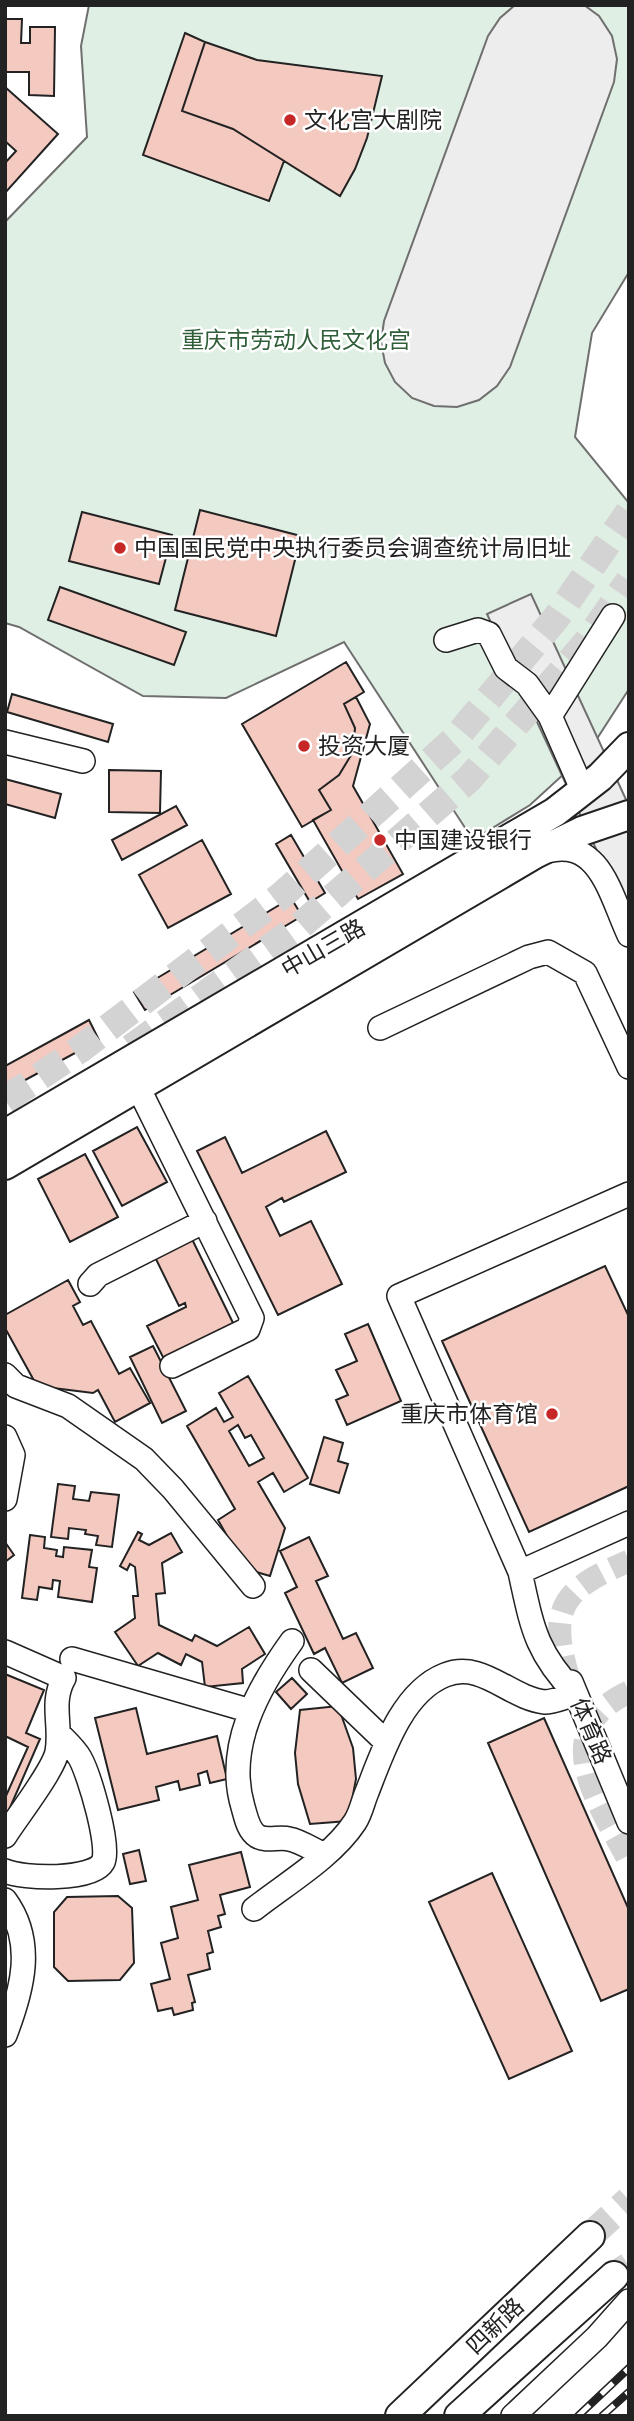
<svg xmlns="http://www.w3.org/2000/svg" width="634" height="2421" font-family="'Exo 2','Noto Sans SC',sans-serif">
	<rect width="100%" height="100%" fill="#fff"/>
	<path fill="#e0efe3" stroke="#6f6f6f" stroke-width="2" d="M89 5H629V272L592 333 575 437 629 503V689L589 751 530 805 473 840 344 642 226 698 143 696 19 627 5 623V222L87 137 81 46Z"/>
	<path fill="#ededed" stroke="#6f6f6f" stroke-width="2" d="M515 5H584L599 16 612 36 617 59 614 82 510 367 497 386 479 400 457 407 434 406 412 398 395 382 385 363 381 342 384 321 488 36 500 18Z
		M531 594 629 806V920L487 614Z"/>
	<path fill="#f3c9c0" stroke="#222" stroke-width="2" fill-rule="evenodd" d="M5 19H22L21 43H30V27H55L54 96 29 95V72H5Z
		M185 33 205 42 182 111 233 129 284 161 269 201 143 155Z
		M205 42 257 60 382 76 367 138 355 169 340 196 233 129 182 111Z
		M5 87 58 134 5 193V163L16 151 5 141Z
		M200 510 301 536 276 636 175 610Z
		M82 512 172 535 159 584 69 561Z
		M60 587 186 632 174 665 48 620Z
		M346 662 364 692 344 704 355 728 353 752 339 775 319 790 331 810 302 827 242 724Z
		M12 694 113 724 108 742 7 712Z
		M356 697 370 724 353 786 403 874 358 899 313 820 331 810 319 790 339 775 353 752 355 728 344 704Z
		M109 770 161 771 160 813 109 812Z
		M5 779 61 794 55 818 5 804Z
		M176 806 187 825 122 860 112 840Z
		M291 835 325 893 310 902 276 844Z
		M202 840 231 894 168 928 139 875Z
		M291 898 302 916 145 1010 134 992Z
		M89 1020 99 1040 5 1091V1066Z
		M137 1127 167 1182 122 1206 93 1151Z
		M326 1131 346 1172 284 1202 282 1198 266 1207 280 1236 311 1221 342 1284 278 1315 197 1151 225 1137 242 1173Z
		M85 1154 118 1217 70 1242 38 1179Z
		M189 1233 237 1331 164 1359 147 1326 186 1307 185 1303 179 1306 152 1251Z
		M605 1266 629 1317V1486L529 1532 442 1341Z
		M68 1280 80 1302 73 1306 83 1325 91 1321 119 1374 130 1368 150 1403 115 1422 98 1390 93 1393 37 1386 5 1328V1315Z
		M368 1324 401 1401 347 1425 336 1400 348 1395 336 1370 357 1361 345 1334Z
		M153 1346 186 1411 162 1423 130 1357Z
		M248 1376 308 1478 284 1492 273 1473 258 1482 285 1528 270 1576 246 1569 218 1520 235 1509 187 1426 216 1408 224 1422 233 1417 219 1393ZM238 1425 245 1438 251 1435 264 1458 249 1466 229 1431Z
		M324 1437 343 1443 338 1461 348 1464 339 1493 310 1484Z
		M58 1484 75 1486 73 1499 89 1501 91 1492 119 1495 112 1547 96 1545 98 1536 85 1534 86 1530 69 1528 68 1539 51 1537Z
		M138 1532 142 1534 139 1540 149 1545 171 1533 182 1552 162 1563 165 1593 156 1594 159 1625 192 1641 195 1635 217 1646 249 1627 265 1654 242 1669 243 1683 205 1687 202 1662 186 1654 181 1665 158 1653 138 1666 115 1632 135 1618 133 1596H138L135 1567 130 1564 127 1570 120 1566Z
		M30 1535 45 1537 44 1548 57 1550 56 1556 63 1557 64 1547 92 1550 89 1567 97 1568 92 1602 58 1597 60 1581 53 1580 52 1589 39 1587 37 1600 22 1598Z
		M309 1537 328 1576 316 1581 343 1639 356 1633 373 1668 342 1683 325 1648 314 1654 285 1593 297 1587 280 1551Z
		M5 1542 14 1555 5 1562Z
		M5 1674 44 1690 26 1733 40 1739 5 1819Z
		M292 1678 307 1694 291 1709 276 1692Z
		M338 1706 353 1748 356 1779 348 1821 310 1824 298 1784 295 1753 300 1710Z
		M136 1708 147 1754 217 1736 227 1779 210 1783 207 1771 198 1774 200 1785 180 1790 178 1781 156 1787 159 1800 118 1810 95 1718Z
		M544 1718 629 1910V1989L601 2001 488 1743Z
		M5 1736 28 1747 5 1798Z
		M139 1850 146 1881 130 1884 123 1854Z
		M241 1852 250 1887 220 1895 225 1914 218 1916 221 1927 208 1931 213 1952 207 1954 210 1969 188 1975 195 2002 192 2003 193 2010 174 2015 172 2008 158 2011 151 1984 170 1979 161 1943 178 1938 171 1907 198 1900 189 1865Z
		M492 1873 572 2051 509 2079 429 1902Z
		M118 1896 132 1908 134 1963 120 1980 68 1981 54 1967V1912L67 1897Z"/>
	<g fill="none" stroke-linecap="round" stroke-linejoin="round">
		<path stroke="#d3d3d3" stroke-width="23" stroke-dasharray="23 11" stroke-linecap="butt" d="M569 1679C547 1607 563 1589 629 1561
			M629 1692C545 1731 600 1805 629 1861"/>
		<path stroke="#d3d3d3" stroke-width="28" stroke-dasharray="28 14" stroke-linecap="butt" d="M131 1048 300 926 469 779 586 643 629 581
			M5 1100 79 1050 281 896 455 739 556 618 629 512
			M590 2236 629 2200
			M614 2276 629 2266"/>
		<g stroke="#222" stroke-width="26">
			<path id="minor" d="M446 640 478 630 489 634 506 668 527 684 550 716 583 791
				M550 716 613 616
				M5 742 83 761
				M547 851C600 837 611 897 629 935
				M380 1028 529 957 548 952 585 973 629 1067
				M138 1087 252 1318 248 1329 172 1366
				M629 1194 399 1296 520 1572 629 1523
				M90 1284 98 1275 205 1221
				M5 1375 16 1386 68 1406 144 1459 173 1489 253 1586
				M5 1437 13 1455 5 1499
				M292 1641C258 1688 225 1747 243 1807 246 1817 248 1830 257 1836 267 1842 279 1836 289 1839 301 1841 313 1850 324 1855
				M5 1652 64 1678C50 1703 62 1725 57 1752 53 1771 17 1817 5 1836
				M72 1659 251 1711
				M311 1670 387 1743
				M571 1682 629 1822
				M5 1871C23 1879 93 1881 103 1862 111 1848 89 1774 80 1758 75 1749 67 1742 59 1734
				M5 1900C36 1942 22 1991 5 2035
				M254 1909C287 1883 332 1857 355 1822 361 1813 363 1801 367 1792 383 1751 402 1692 445 1675 482 1660 509 1698 545 1702 554 1702 567 1696 576 1694 535 1652 532 1626 520 1572
				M513 2416 597 2337 629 2301"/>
		</g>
		<g stroke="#222" stroke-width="32">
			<path id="major" d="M5 1134 555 812 600 777 629 747
				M5 1165 535 854 582 831 629 815
				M400 2416 590 2236
				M459 2416 614 2276"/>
		</g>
		<use href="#minor" stroke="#fff" stroke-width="23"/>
		<use href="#major" stroke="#fff" stroke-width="28"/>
		<g stroke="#222" stroke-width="8">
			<path id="rail" d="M578 2416 629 2368
				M602 2416 629 2392"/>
		</g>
		<use href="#rail" stroke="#fff" stroke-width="5" stroke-dasharray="16" stroke-linecap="butt"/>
	</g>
	<g fill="#c62828" stroke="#fff" stroke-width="2.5">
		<circle cx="290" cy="120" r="7"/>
		<circle cx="120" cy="548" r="7"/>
		<circle cx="304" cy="746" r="7"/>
		<circle cx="380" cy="840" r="7"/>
		<circle cx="552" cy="1414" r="7"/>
	</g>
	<g text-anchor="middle" stroke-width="5" stroke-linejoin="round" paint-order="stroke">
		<g font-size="23" fill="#222" stroke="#fff" text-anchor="start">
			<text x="304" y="128">文化宫大剧院</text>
			<text x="134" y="556">中国国民党中央执行委员会调查统计局旧址</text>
			<text x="318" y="754">投资大厦</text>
			<text x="394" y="848">中国建设银行</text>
			<text x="538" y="1422" text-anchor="end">重庆市体育馆</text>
		</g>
		<g font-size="23" fill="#2f5e38" stroke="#fff">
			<text x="296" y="348">重庆市劳动人民文化宫</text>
		</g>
		<g font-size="23" fill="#222" stroke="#fff">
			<text transform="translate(323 948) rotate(-30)" y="8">中山三路</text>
			<text transform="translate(591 1731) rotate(67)" y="8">体育路</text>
			<text transform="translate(495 2326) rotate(-44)" y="8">四新路</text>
		</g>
	</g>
	<rect width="634" height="2421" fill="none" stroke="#222222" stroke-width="14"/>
</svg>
